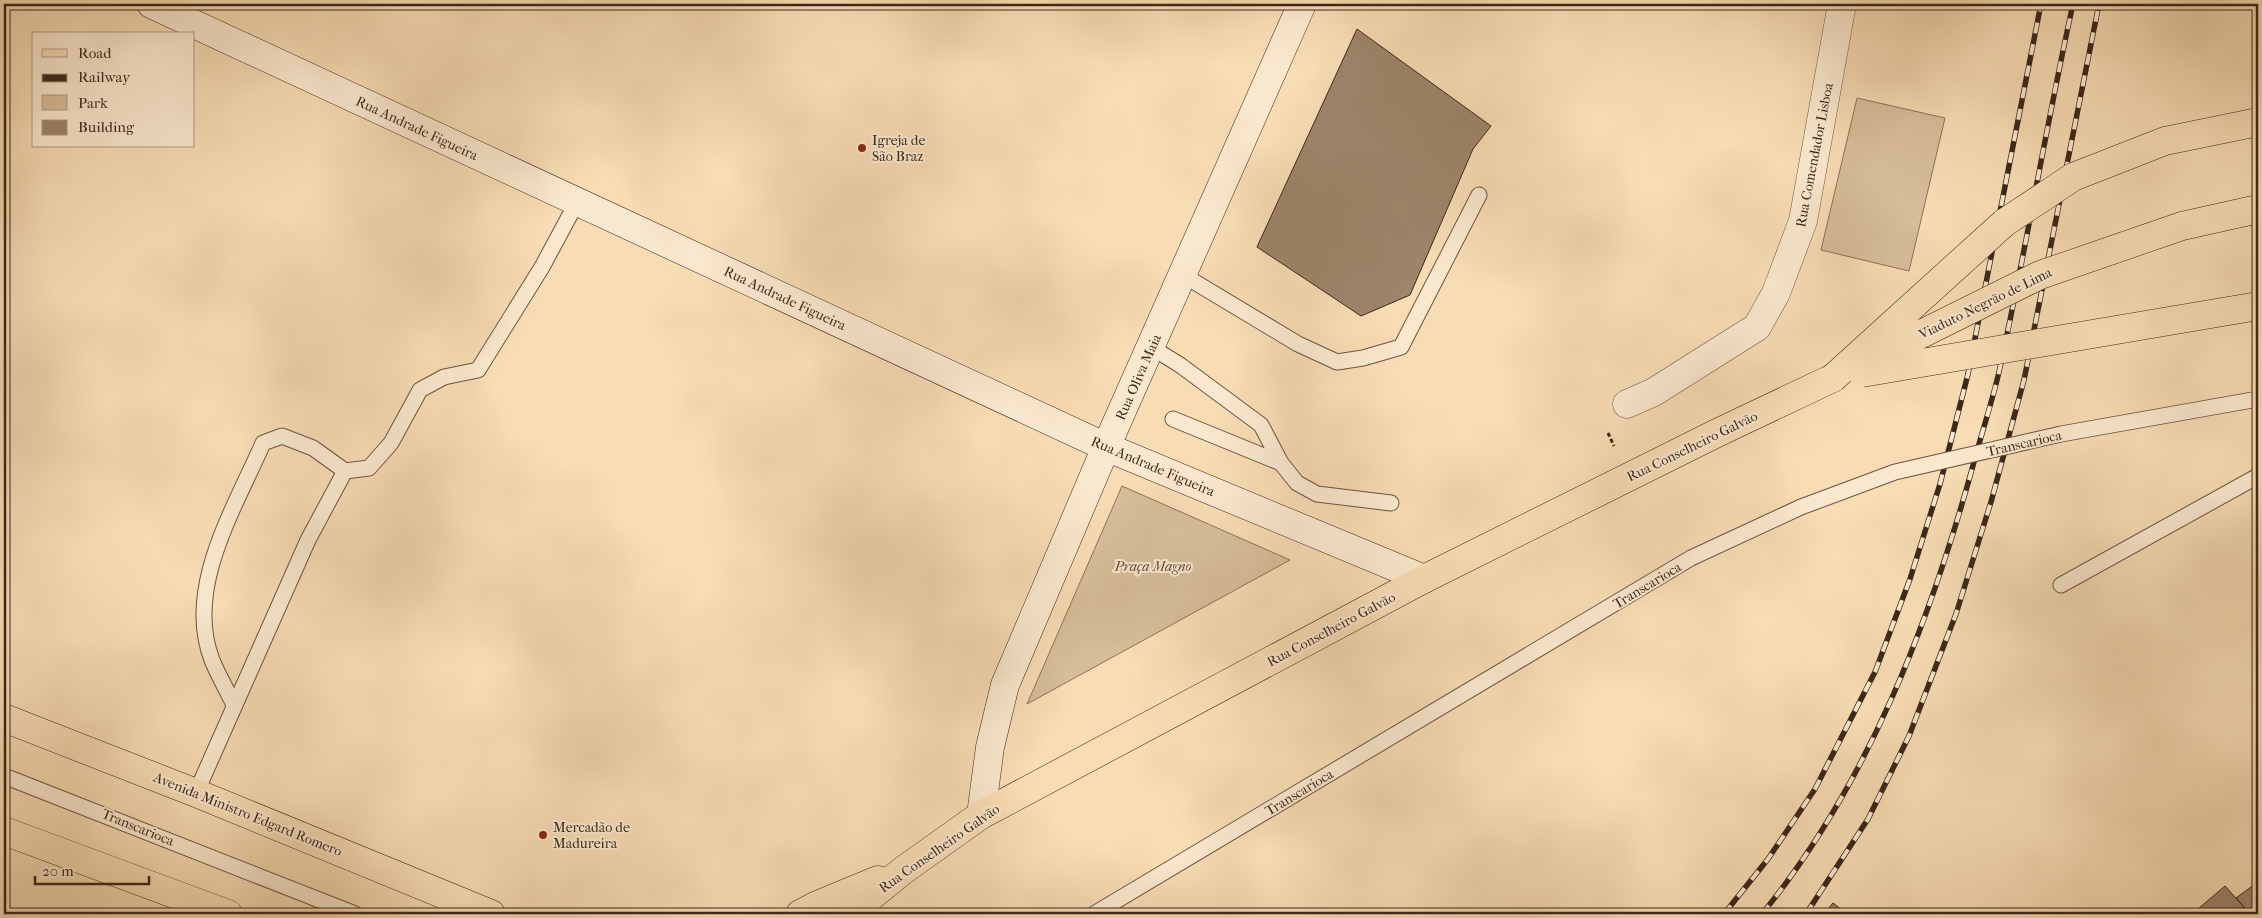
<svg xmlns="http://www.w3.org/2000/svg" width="2262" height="918" font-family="'IM FELL French Canon',serif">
	<rect width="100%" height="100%" fill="#f7dcb4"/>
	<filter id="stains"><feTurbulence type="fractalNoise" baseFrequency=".004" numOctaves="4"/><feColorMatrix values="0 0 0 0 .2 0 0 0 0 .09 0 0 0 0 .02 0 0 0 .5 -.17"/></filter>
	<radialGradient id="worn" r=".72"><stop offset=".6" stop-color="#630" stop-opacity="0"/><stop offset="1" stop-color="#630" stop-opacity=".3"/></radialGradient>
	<path fill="#d7bd9a" stroke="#8a725a" d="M1857 98 1945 118 1909 271 1821 250Z
		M1122 486 1290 560 1027 704Z"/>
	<path fill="#9d856a" stroke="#3c271a" d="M1357 29 1491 126 1473 149 1410 295 1361 316 1257 247Z
		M2258 882V914H2250L2236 898Z
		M2225 886 2250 914H2192Z
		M1833 903 1847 914H1824Z"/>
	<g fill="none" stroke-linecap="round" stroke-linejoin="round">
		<g stroke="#6b5440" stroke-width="17">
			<path id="lane" d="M1183 275 1298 344 1337 362 1363 358 1401 347 1479 195
				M1151 347 1180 365 1261 425 1281 463 1297 483 1317 494 1391 503
				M1173 419 1281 463
				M2061 585 2258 476
				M234 705C227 690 218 675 212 660 184 588 235 508 263 443L282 436 313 448 345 471
				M4 776 355 914
				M196 793 308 540 345 471 369 468 391 443 420 390 444 377 478 370 542 267 577 202
				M1094 914 1691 558"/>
		</g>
		<g stroke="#6b5440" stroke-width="29">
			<path id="street" d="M1627 404 1654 392 1757 327 1776 293 1803 221 1842 4"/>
		</g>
		<g stroke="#3c271a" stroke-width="29">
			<path id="secondary" d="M151 4 1106 447 1424 579
				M981 815 990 747 1005 685 1106 447 1302 4"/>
		</g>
		<g stroke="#3c271a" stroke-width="29">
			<path id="primary" d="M4 718 196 793 491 914
				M4 831 228 914
				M800 914 815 906 878 880
				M849 914 905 869 981 815 1424 579 1717 433 1833 378"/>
		</g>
		<path stroke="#3c271a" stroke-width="3" stroke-dasharray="4 2.5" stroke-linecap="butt" d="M1608 433 1614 446"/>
		<use href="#lane" stroke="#fae8ce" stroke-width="15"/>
		<use href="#street" stroke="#fae8ce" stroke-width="28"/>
		<use href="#secondary" stroke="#fae8ce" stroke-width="28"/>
		<use href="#primary" stroke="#f7dcb4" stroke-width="28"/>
		<g stroke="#3c271a" stroke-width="5.5">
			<path id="rail" d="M1724 914 1768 859 1815 789 1875 672 1910 579 1940 484 1968 374 2041 4
				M1762 914C1868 784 1930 622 1974 462 1982 432 1992 402 1999 372 2026 250 2046 126 2073 4
				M1806 914 1868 819 1909 736 1956 614 1991 502 2024 380 2099 4"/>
		</g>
		<use href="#rail" stroke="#fae8ce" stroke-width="4" stroke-dasharray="11" stroke-linecap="butt"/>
		<g stroke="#6b5440" stroke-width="17" stroke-linecap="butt">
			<path id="lane-bridge" d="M1691 558 1801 507 1895 472 2061 434 2258 399"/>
		</g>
		<g stroke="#3c271a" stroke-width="29" stroke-linecap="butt">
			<path id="primary-bridge" d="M1863 363 2040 275 2182 226 2258 209
				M1862 373 2258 306
				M1833 378 2004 223 2073 177 2165 141 2258 122"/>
		</g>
		<use href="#lane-bridge" stroke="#fae8ce" stroke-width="15"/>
		<use href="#primary-bridge" stroke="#f7dcb4" stroke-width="28"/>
	</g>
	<g fill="#8f2418" stroke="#fae8ce" stroke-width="2">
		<circle cx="862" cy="148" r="5"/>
		<circle cx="543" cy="835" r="5"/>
	</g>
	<g text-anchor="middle" stroke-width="4" stroke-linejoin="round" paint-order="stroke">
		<g font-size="14" fill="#3c271a" stroke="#fae8ce">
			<text transform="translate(417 128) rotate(25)" y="5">Rua Andrade Figueira</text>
			<text transform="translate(1814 155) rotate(-79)" y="5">Rua Comendador Lisboa</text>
			<text transform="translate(785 298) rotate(25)" y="5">Rua Andrade Figueira</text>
			<text transform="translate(1985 303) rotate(-26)" y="5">Viaduto Negrão de Lima</text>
			<text transform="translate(1138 377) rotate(-66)" y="5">Rua Oliva Maia</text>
			<text transform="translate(2024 443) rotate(-13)" y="5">Transcarioca</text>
			<text transform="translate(1692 446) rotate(-26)" y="5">Rua Conselheiro Galvão</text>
			<text transform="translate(1153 466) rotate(23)" y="5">Rua Andrade Figueira</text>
			<text transform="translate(1647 585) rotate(-31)" y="5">Transcarioca</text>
			<text transform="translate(1331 629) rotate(-28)" y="5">Rua Conselheiro Galvão</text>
			<text transform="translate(1299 792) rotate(-31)" y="5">Transcarioca</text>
			<text transform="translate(248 814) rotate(22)" y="5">Avenida Ministro Edgard Romero</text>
			<text transform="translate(138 827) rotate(22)" y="5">Transcarioca</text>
			<text transform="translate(939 848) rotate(-35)" y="5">Rua Conselheiro Galvão</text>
		</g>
		<g font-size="14" fill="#3c271a" stroke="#fae8ce" text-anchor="start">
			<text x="872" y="145">Igreja de<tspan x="872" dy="16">São Braz</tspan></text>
			<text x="553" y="832">Mercadão de<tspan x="553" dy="16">Madureira</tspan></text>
		</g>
		<g font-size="14" font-style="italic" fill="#634c3a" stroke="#fae8ce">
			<text x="1153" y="571">Praça Magno</text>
		</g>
	</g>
	<rect width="2262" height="918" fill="none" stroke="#f7dcb4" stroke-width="20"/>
	<rect x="5" y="5" width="2252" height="908" fill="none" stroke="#3c271a" stroke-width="2.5"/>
	<rect x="10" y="10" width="2242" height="898" fill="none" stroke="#3c271a"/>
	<rect x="32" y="32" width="162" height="115" fill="#fae8ce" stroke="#ae9b86"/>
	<rect x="42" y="49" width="25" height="8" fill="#f7dcb4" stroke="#ae9b86"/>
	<text x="78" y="58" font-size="15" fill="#3c271a">Road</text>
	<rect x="42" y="74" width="25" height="8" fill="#3c271a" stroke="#ae9b86"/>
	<text x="78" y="82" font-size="15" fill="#3c271a">Railway</text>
	<rect x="42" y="95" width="25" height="15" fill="#d7bd9a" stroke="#ae9b86"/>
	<text x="78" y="108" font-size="15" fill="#3c271a">Park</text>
	<rect x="42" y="120" width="25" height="15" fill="#9d856a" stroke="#ae9b86"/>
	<text x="78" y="132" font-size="15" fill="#3c271a">Building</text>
	<path d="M35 876v8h114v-8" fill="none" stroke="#3c271a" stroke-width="2.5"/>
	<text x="42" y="876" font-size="15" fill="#3c271a" stroke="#fae8ce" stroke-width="4" paint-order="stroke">20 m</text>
	<rect width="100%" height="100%" filter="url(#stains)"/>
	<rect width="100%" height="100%" fill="url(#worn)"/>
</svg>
